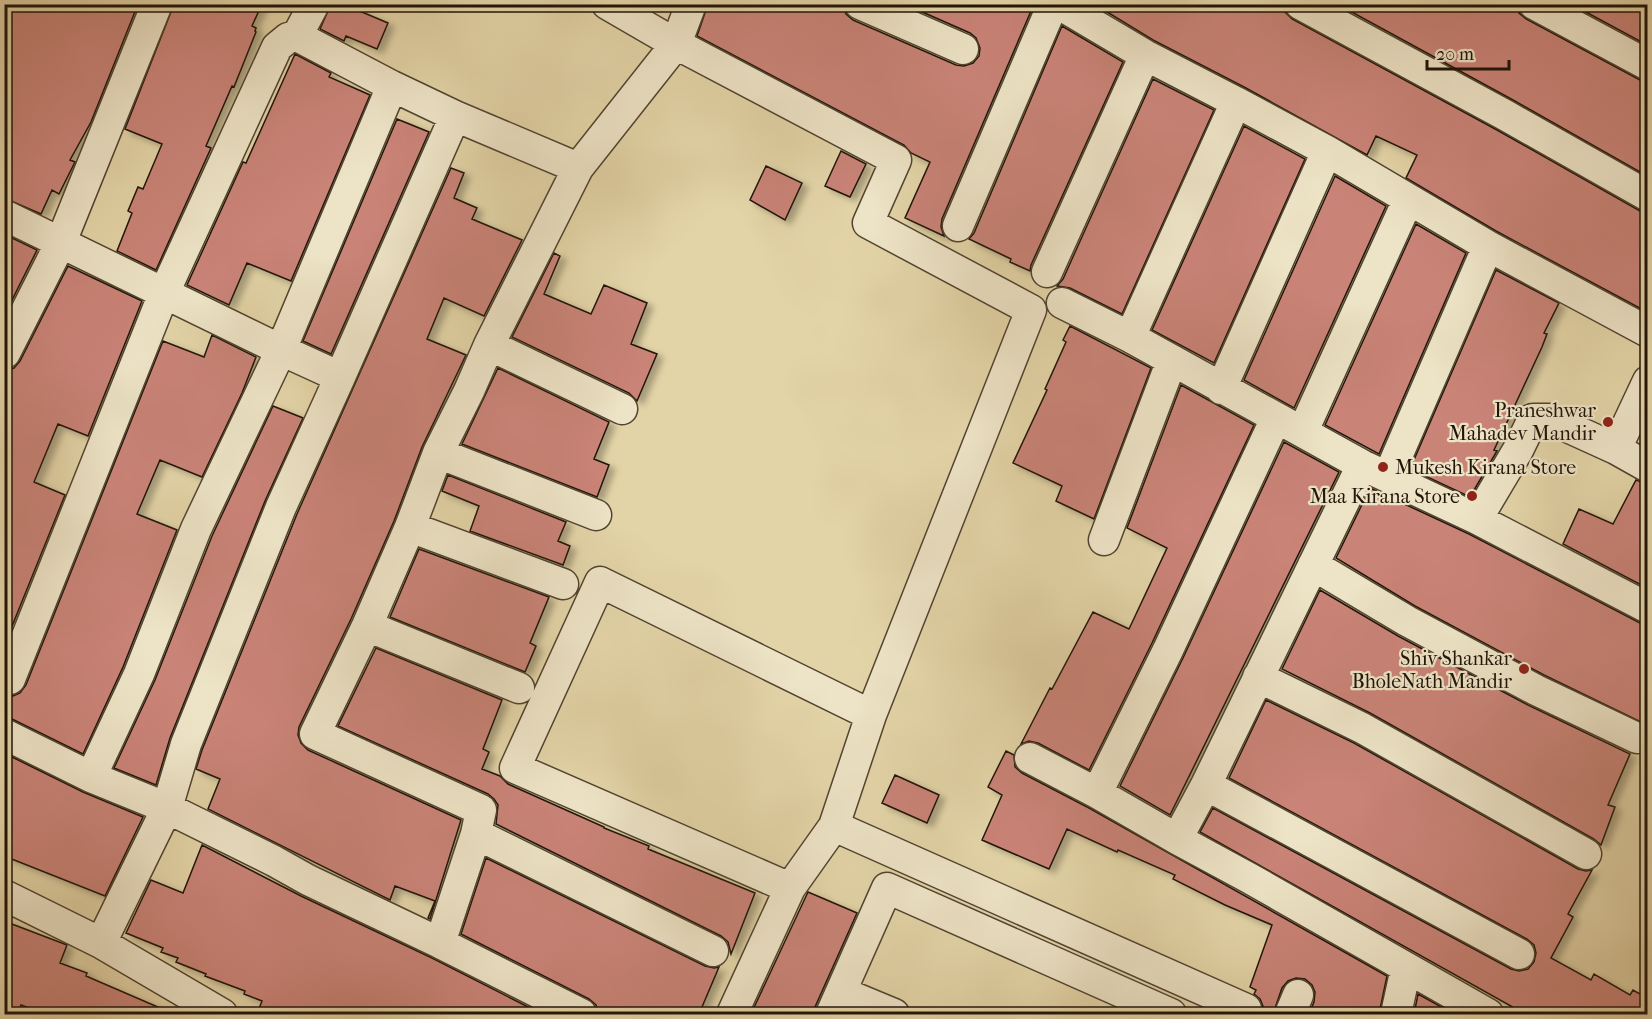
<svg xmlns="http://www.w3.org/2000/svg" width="1652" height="1019" font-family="'IM FELL French Canon',serif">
	<defs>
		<filter id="shadow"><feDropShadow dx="6" dy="4" stdDeviation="3" flood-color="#0004"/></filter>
	</defs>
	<rect width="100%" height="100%" fill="#e3d4a7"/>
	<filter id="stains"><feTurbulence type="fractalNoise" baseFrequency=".00333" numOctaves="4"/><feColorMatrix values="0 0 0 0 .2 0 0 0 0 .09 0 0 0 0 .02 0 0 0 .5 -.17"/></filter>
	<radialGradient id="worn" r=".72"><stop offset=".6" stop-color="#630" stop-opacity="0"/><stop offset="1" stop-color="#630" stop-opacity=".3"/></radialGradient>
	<path fill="#c98377" stroke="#201408" stroke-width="1.5" filter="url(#shadow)" d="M4 4H138L91 122 70 160 75 162 59 194 52 190 41 214 4 198Z
		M174 4H262L252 26 256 28 255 31 256 32 234 87 232 86 206 146 211 148 156 270 117 251 132 213 128 211 138 187 143 189 162 144 125 129Z
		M331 4H343L388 23 377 49 346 36 344 41 320 29Z
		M708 4H843L846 14 853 20 956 65 964 66 973 63 979 56 980 48 976 38 970 33 904 4H1034L942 219 941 227 944 236 905 218 930 162 911 153 904 145 697 36Z
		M1094 4H1269L1285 12 1292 19 1497 130 1640 211 1647 213V312L1496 231 1406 178 1417 155 1376 136 1367 155 1244 87 1153 40Z
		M1337 4H1517L1519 13 1526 19 1640 80 1647 82V176L1513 100Z
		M1571 4H1647V45Z
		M1062 26 1123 62 1031 265 1030 271 1010 262 1011 259 969 239 974 233Z
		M295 54 331 73 329 77 370 95 291 281 247 263 229 305 187 285 243 162 246 163Z
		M1153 79 1214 110 1122 314 1070 288 1057 286 1063 279Z
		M397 119 429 132 331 354 303 341Z
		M1244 126 1305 159 1214 363 1152 330Z
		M841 151 866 164 850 197 825 186Z
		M766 166 802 183 785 220 750 200Z
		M451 168 464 173 454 198 477 208 472 219 522 240 484 316 444 298 427 339 466 355 422 447 394 521 351 619 299 727 298 735 301 743 308 750 461 820 430 919 428 918 435 901 395 886 390 900 208 809 220 779 196 769 202 750 297 514Z
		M1335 176 1386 206 1294 408 1244 380Z
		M1416 224 1466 253 1379 454 1325 425Z
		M4 234 37 250 4 316Z
		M554 253 560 256 544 294 591 314 604 285 647 303 631 344 657 354 637 401 629 393 512 337Z
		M68 266 142 301 88 436 58 424 34 482 65 495 4 646V370L14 368 20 361Z
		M1496 270 1559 303 1544 333 1547 334 1542 347 1494 450 1497 451 1470 497 1410 469Z
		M1070 326 1151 368 1094 519 1056 501 1062 486 1013 463 1047 390 1045 389 1066 342 1063 340Z
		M212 335 256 357 242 393 202 477 160 460 137 514 177 530 123 667 83 754 12 719 4 717V695L13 696 20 693 26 685 163 341 204 357Z
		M498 368 609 422 594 459 609 465 597 497 462 444Z
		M1181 385 1254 425 1152 643 1089 770 1038 743 1029 741 1021 744 1050 688 1052 689 1093 612 1129 629 1167 548 1127 528Z
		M273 406 303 418 265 501 170 738 156 785 114 768 155 680 212 536Z
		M1284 442 1339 472 1170 815 1120 786 1183 658Z
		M448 475 566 522 558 541 570 546 563 565 470 531 479 506 442 491Z
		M1636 480 1647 484V588L1563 544 1579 509 1613 524Z
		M1370 488 1469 534 1640 623 1647 625V725L1544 675 1415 606 1336 558Z
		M419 549 549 597 530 643 536 646 525 672 390 617Z
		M1320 590 1398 636 1528 705 1630 754 1608 805 1615 807 1601 845 1594 839 1370 713 1282 669Z
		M376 648 502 700 483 749 489 752 482 769 500 776 508 784 604 827V828L649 846 648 849 755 893 731 954 728 942 721 936 496 824 498 805 494 799 488 794 338 726Z
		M1266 700 1354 743 1578 869 1586 871 1592 870 1568 914 1573 917 1551 958 1591 980 1594 974 1630 995 1633 990 1647 998V1014H1525L1200 832 1213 808 1511 969 1519 971 1528 969 1534 962 1536 953 1534 945 1527 939 1229 778Z
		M1006 751 1014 755 1015 767 1022 773 1089 808 1387 976 1379 1014H1309L1314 1002 1315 992 1312 985 1305 979 1296 978 1288 981 1282 988 1273 1014H1262L1263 1006 1260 999 1254 994 1256 990 1250 987 1272 925 1225 905 1173 879 1175 875 1118 850 1117 852 1067 829 1049 869 982 840 1002 795 988 787Z
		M4 753 83 792 143 817 105 896 4 856Z
		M895 775 939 795 927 823 882 803Z
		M202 845 301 896 432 958 540 1013V1014H257L262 1001 244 994 245 991 205 976 206 974 176 962 178 958 161 952 163 948 126 933 151 880 183 893Z
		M486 858 705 966 714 968 719 967 699 1014H598L596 1005 589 999 461 934Z
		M808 892 857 913 815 1007 814 1014H751Z
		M4 921 67 945 60 963 87 973 86 976 174 1014H47L21 1005 18 1014H4Z
		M1418 994 1454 1014H1414Z"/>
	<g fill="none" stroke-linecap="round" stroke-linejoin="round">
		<g stroke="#514430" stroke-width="33">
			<path id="minor" d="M607 4 676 44 578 168 489 345 622 409
				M691 4 676 44 896 160 868 223 1031 310 871 715
				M860 4 963 49
				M1059 4 1145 55 1236 102
				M1300 4 1505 115 1648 196
				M1534 4 1648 65
				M297 36 314 4
				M4 215 281 350 392 86
				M958 226 1053 4
				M1047 272 1145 55
				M1062 303 1130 337
				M489 345 469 391 438 453 410 527 367 626 315 734 481 810 476 834 713 951
				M5 353 61 242 157 4
				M340 377 455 116
				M1221 389 1327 151
				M1303 431 1408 200
				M1616 449 1648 467
				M438 453 596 515
				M1362 465 1130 337 1236 102 1327 151 1488 246 1648 332
				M1388 477 1488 246
				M1477 519 1648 608
				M410 527 563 584
				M1104 540 1172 360
				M1313 565 1407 621 1536 690 1637 738
				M367 626 519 688
				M1258 677 1362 728 1586 854
				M10 679 164 293 277 47 288 38 297 36 392 86 455 116 578 168
				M4 734 91 777
				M1030 758 1097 793
				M1206 785 1519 954
				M476 834 440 943 581 1014
				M1177 839 1097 793 1168 650 1276 418
				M790 888 834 826
				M4 895 101 943 222 1014
				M101 943 167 808 186 744 281 507 340 377 281 350 196 529 139 674 91 777 167 808 274 861 308 880 440 943
				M841 992 894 1014
				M732 1014 790 888 515 768 600 582 871 715 834 826 1246 1009 1244 1014
				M831 1014 887 888 1171 1014
				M1290 1014 1298 995
				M1396 1014 1406 968
				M1488 1014 1249 878 1177 839 1206 785 1362 465 1477 519 1518 450 1533 419H1550L1616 449 1648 381"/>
		</g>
		<use href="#minor" stroke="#ede3c6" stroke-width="30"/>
	</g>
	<g fill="#8f2418" stroke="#ede3c6" stroke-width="2">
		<circle cx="1608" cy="422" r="6"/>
		<circle cx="1383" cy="467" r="6"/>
		<circle cx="1472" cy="496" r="6"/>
		<circle cx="1524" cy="669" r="6"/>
	</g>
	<g text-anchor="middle" stroke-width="4.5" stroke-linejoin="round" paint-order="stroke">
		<g font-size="20" fill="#201408" stroke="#ede3c6" text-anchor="end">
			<text x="1596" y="417">Praneshwar<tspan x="1596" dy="23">Mahadev Mandir</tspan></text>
			<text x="1395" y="474" text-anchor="start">Mukesh Kirana Store</text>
			<text x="1460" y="503">Maa Kirana Store</text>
			<text x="1512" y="665">Shiv Shankar<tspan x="1512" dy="23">BholeNath Mandir</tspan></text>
		</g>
	</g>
	<rect width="1652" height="1019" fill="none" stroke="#e3d4a7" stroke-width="24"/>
	<rect x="6" y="6" width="1640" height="1007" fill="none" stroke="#201408" stroke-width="3"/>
	<rect x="12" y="12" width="1628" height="995" fill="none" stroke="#201408" stroke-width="1.5"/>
	<path d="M1427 60v9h82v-9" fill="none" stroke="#201408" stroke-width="3"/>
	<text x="1436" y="60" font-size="18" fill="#201408" stroke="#ede3c6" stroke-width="4.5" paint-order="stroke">20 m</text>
	<rect width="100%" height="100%" filter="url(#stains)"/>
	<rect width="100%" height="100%" fill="url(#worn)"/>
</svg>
